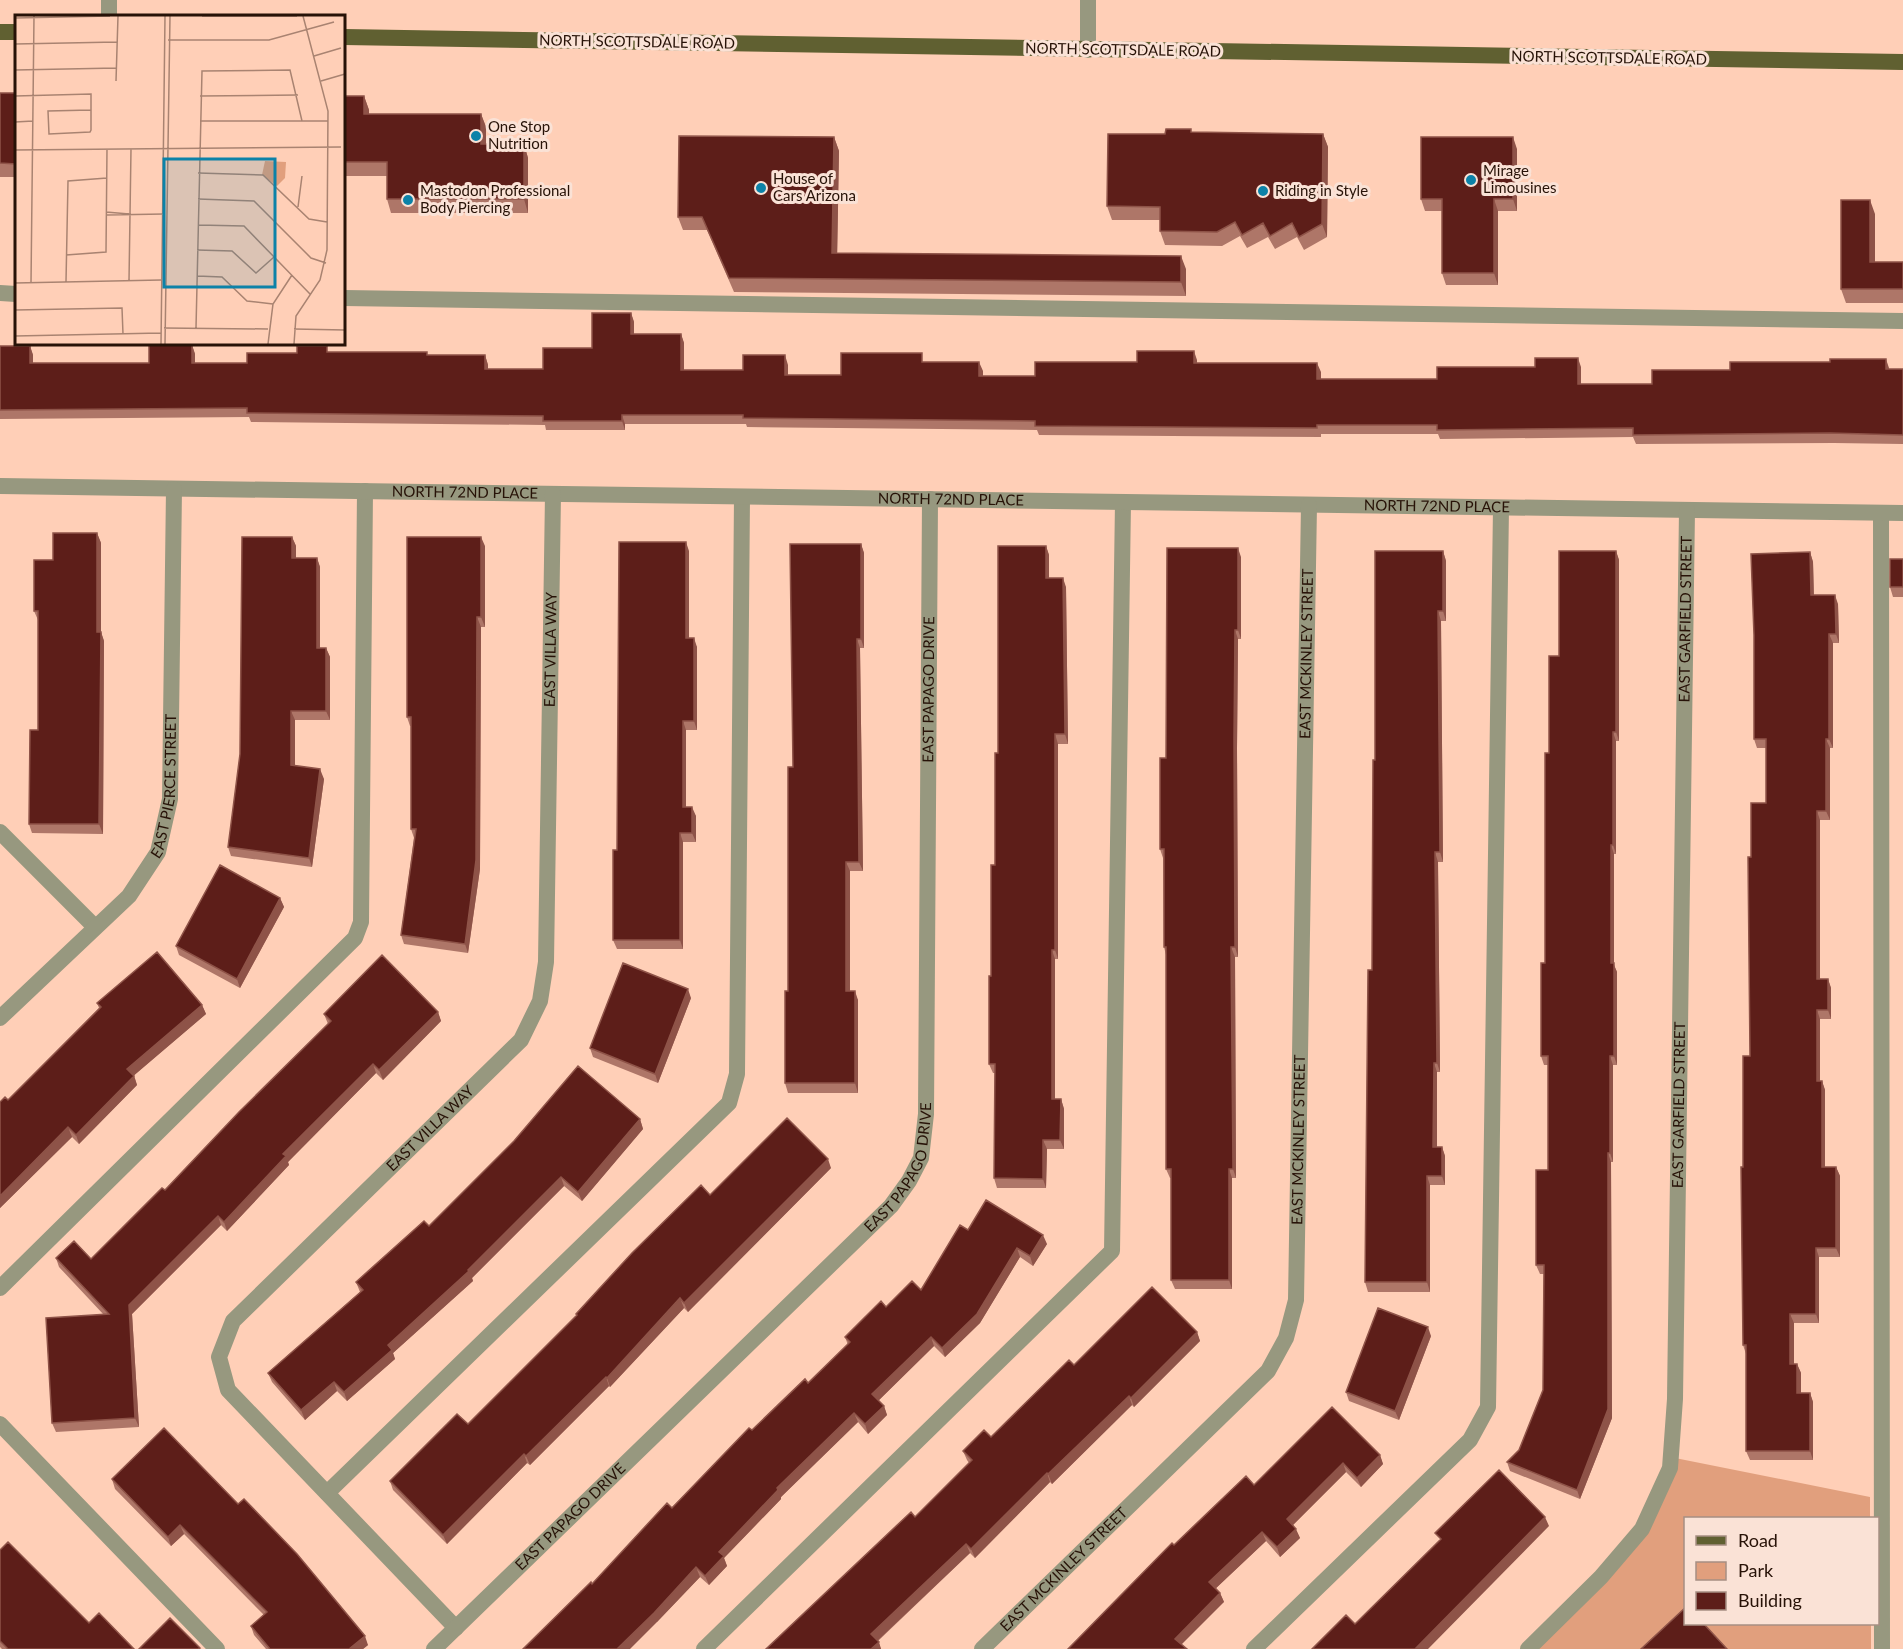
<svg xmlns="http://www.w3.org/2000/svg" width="1903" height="1649" font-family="Lato,sans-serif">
	<rect width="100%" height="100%" fill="#ffcfb7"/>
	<path fill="#e19f7d" d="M1670 1457 1870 1497V1518H1686V1624H1871V1649H1529L1642 1529Z"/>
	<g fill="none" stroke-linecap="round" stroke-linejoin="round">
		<path stroke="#97987f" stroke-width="16" d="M0 293 16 294
			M344 298 1903 321
			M1881 513 1882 1649
			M0 832 95 927
			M0 1288 355 938 361 922 365 491
			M0 1424 217 1649
			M327 1493 729 1103 737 1074 742 497
			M704 1649 1112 1251 1123 502
			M1254 1649 1470 1440 1488 1407 1501 508"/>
		<g stroke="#97987f" stroke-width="16">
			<path d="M109 0V16"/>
			<path d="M1088 0V50"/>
			<path id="s1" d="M0 486 1903 513"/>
			<path id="s2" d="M0 1018 129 896 158 852 170 799 174 489"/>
			<path id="s3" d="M456 1628 228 1390 219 1357 233 1321 521 1040 540 1001 546 962 553 494"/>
			<path id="s4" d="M434 1649 891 1206 909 1181 921 1158 926 1114 930 499"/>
			<path id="s5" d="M982 1649 1268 1371 1286 1338 1296 1300 1309 505"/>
			<path id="s6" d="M1528 1649 1601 1577 1642 1529 1670 1468 1675 1399 1687 510"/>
		</g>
		<path stroke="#606031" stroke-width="16" d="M0 32H16
			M344 37 1903 62"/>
	</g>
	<path fill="#ae7668" d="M0 93H16V177H0Z
		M344 96H364L369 110V114H481L486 127V144H524L528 158V213H391L387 199V176H344Z
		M1192 132 1323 134 1328 147 1327 237 1304 250 1297 237 1275 249 1268 237 1247 248 1240 236 1222 246 1165 245 1160 231V220H1112L1107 206 1165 134Z
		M834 137 839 151 837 253 1186 269V296L734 292 707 230H683L678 217Z
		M1517 149V211H1498V285H1446L1442 273V211H1425L1421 199Z
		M1875 214V262H1903V303H1846L1841 289Z
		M631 313 634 322V334H681L684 343V370H743L788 365V375H841L925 362 983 371V376H1035L1137 362 1197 360V363L1321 372V379H1437L1581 367V384H1652L1889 369H1903V444L1834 443 1636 444 1633 437 1440 439 1438 434H1321V437L1039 435 1037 430 747 427 746 424H625V430H546L545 425 251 422 249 417 0 419V346H30L33 355V363H149L192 345 195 354V363H247L297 353 330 352 428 355H485L488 365V369H543L592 348Z
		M97 533 101 543V632L104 641 103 834 32 833 29 824 38 730V620L34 611 53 560Z
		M292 537 296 546V558H317L320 567V648H326L330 657V720H295V766L324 779 312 867 231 856 228 847Z
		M861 544 864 553V648H860L863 871H850V991L858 1000V1093H788L785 1083 788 991 793 767Z
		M485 546V627H481L480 869 468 953 404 944 401 935 414 838 411 829V726H410L407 717Z
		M1046 546 1049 555V578L1066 587 1068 744H1058V959H1055V1099H1061L1064 1109V1149H1047L1046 1188H997L994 1178 995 1073H993L989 1064 998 753Z
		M689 551V638L697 647V730H686V807L696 816V842H683V949H617L613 940 617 850Z
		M1443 551 1446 561V621H1441L1443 862H1438L1440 1072H1437V1147H1442L1445 1156V1185H1430V1292H1368L1365 1282 1372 970 1375 760Z
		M1616 551 1619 560V741H1616V854H1614V965L1617 972V1065H1613V1162H1611L1612 1418 1580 1499 1510 1471 1507 1462 1519 1450 1543 1390 1544 1274H1540L1536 1265 1548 1170V1065H1544L1541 1056 1545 963 1549 753 1559 656Z
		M1810 552 1813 562 1814 595 1838 604 1839 643H1833V748H1830V820H1820V979H1828L1831 988V1019H1820V1081H1822L1825 1090V1167H1836L1840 1176V1257H1819V1323H1794V1364H1797L1801 1373V1393H1810L1813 1402V1460H1750L1746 1451V1354L1743 1345V1167L1750 1056 1751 857 1766 803V748H1757L1754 739Z
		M1241 557V639H1238L1237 748 1238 957H1235L1236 1178H1232V1289H1175L1171 1280V1178H1170L1166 1169V955L1164 947 1163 858 1160 849 1166 758Z
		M1903 559V597H1893L1890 587Z
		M280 898 284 907 240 988 179 955 176 946Z
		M691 998 658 1083 593 1057 590 1048Z
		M97 1003 202 1005 206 1014 134 1075 137 1085 79 1144 72 1137 0 1208V1102L8 1100 99 1008Z
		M438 1012 441 1021 383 1080 376 1073 288 1162 289 1165 227 1231 221 1225 132 1314 139 1427 56 1432 52 1423 104 1315 59 1267 56 1258 91 1259 165 1190 328 1024 324 1014Z
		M640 1119 643 1129 582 1201 564 1186 472 1278 473 1281 393 1353 395 1359 347 1401 337 1391 305 1420 272 1382 268 1373 360 1292 356 1282 429 1226Z
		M831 1168 688 1312 684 1308 610 1387 609 1386 530 1465 527 1463 447 1544 393 1490 390 1481 468 1424 577 1316 576 1314 710 1195Z
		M968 1230 1047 1244 1033 1266 1020 1257 980 1323 945 1357 934 1346 878 1401 884 1406 887 1415 868 1434 858 1422 781 1497V1499L724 1558 727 1566 709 1585 700 1577 657 1622 592 1584 752 1430 808 1383 848 1345 845 1337 886 1307 921 1290Z
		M1197 1332 1200 1341 1134 1407 1132 1405 1052 1484 1050 1482 975 1558 970 1553 878 1641 881 1649H766L915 1517 969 1463 967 1460 963 1451 991 1437 1074 1365Z
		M1431 1336 1399 1420 1349 1401 1346 1392Z
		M1380 1455 1383 1464 1361 1487 1346 1472 1293 1525 1300 1538 1280 1557 1266 1541 1216 1588 1220 1593 1224 1602 1068 1649 1174 1545 1254 1485Z
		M112 1479 368 1645 363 1649H266L254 1635 251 1626 264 1615 184 1534 171 1546 115 1489Z
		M0 1550 89 1623 134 1649H2L0 1647Z"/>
	<path fill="#8e5348" d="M364 96 369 110V127L364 114Z
		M481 114 486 127V158L481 144Z
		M1323 134 1328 147 1327 237 1322 224Z
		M834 137 839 151 837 266 832 253Z
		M1513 137 1517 149V211L1513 199Z
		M524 144 528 158V213L524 199Z
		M1494 199 1498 211V285L1494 273Z
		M1870 200 1875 214V276L1870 262Z
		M1181 256 1186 269V296L1181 282Z
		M631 313 634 322V343L631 334Z
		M681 334 684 343V380L681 370Z
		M192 345 195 354V372L192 363Z
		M30 346 33 355V372L30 363Z
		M1194 351 1197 360V372L1194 363Z
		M485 355 488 365V378L485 369Z
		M785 355 788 365V384L785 375Z
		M1578 358 1581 367V393L1578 384Z
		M1886 359 1889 368V378L1886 369Z
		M979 362 983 371V385L979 376Z
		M1317 363 1321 372V388L1317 379Z
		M622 415 625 424V430L622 421Z
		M97 533 101 543V641L97 632Z
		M292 537 296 546V567L292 558Z
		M481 537 485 546V627L481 617Z
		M686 542 689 551V647L686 638Z
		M861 544 864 553V648L861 639Z
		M1046 546 1049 555V587L1046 578Z
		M1238 548 1241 557V639L1238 630Z
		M1443 551 1446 561V621L1443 611Z
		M1616 551 1619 560V741L1616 732Z
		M1810 552 1813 562 1814 604 1811 595Z
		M317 558 320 567V657L317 648Z
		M1063 578 1066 587 1068 744 1065 734Z
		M1835 595 1838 604 1839 643 1836 634Z
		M1438 611 1441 621 1443 862 1440 852Z
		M477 617 481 627 480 869 468 953 465 944Z
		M1235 630 1238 639 1237 748 1238 957 1235 947 1234 739Z
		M101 632 104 641 103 834 99 824Z
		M1829 634 1833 643V748L1829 739Z
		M694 638 697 647V730L694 721Z
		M857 639 860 648 863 871 859 862Z
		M326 648 330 657V720L326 711Z
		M291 711 295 720V775L291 765Z
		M683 721 686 730V816L683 807Z
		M1613 732 1616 741V854L1613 845Z
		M1055 734 1058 744V959L1055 950Z
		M1826 739 1830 748V820L1826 811Z
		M320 769 324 779 312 867 309 858Z
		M692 807 696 816V842L692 833Z
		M1817 811 1820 820V988L1817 979Z
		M680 833 683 842V949L680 940Z
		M1611 845 1614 854V965L1617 972V1065L1614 1056 1611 963Z
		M1435 852 1438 862 1440 1072 1437 1063Z
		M846 862 850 871V1000L846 991Z
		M280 898 284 907 240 988 237 979Z
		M1231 947 1235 957 1236 1178 1233 1169Z
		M1052 950 1055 959V1109L1052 1099Z
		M1828 979 1831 988V1019L1828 1010Z
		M688 989 691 998 658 1083 655 1074Z
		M855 991 858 1000V1093L855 1083Z
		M202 1005 206 1014 131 1078 127 1069Z
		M1817 1010 1820 1019V1090L1817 1081Z
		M438 1012 441 1021 383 1080 379 1070Z
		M1610 1056 1613 1065V1162L1610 1153Z
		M1434 1063 1437 1072V1156L1433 1147Z
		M373 1064 376 1073 288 1162 289 1165 227 1231 224 1222 283 1154Z
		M134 1076 137 1085 79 1144 76 1135Z
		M1822 1081 1825 1090V1176L1822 1167Z
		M1061 1099 1064 1109V1149L1060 1140Z
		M640 1119 643 1129 582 1201 578 1192Z
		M68 1127 72 1137 0 1208V1196Z
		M1043 1140 1047 1149 1046 1188 1043 1179Z
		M1442 1147 1445 1156V1185L1442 1176Z
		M1608 1153 1611 1162 1612 1418 1580 1499 1577 1490Z
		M828 1159 831 1168 688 1312 684 1303Z
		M1836 1167 1840 1176V1257L1836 1248Z
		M1229 1169 1232 1178V1289L1229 1280Z
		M1427 1176 1430 1185V1292L1427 1282Z
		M561 1177 564 1186 472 1278 473 1281 393 1353 395 1359 347 1401 344 1392 388 1345 468 1270Z
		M218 1216 221 1225 132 1314 139 1427 135 1418 129 1305Z
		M1043 1235 1047 1244 1033 1266 1030 1256Z
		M1017 1248 1020 1257 980 1323 945 1357 942 1348Z
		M1816 1248 1819 1257V1323L1816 1314Z
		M680 1298 684 1308 610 1387 607 1378Z
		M1790 1314 1794 1323V1373L1790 1364Z
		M1428 1327 1431 1336 1399 1420 1395 1411Z
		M1197 1332 1200 1341 1134 1407 1131 1398Z
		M931 1337 934 1346 876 1403 872 1394Z
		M1797 1364 1801 1373V1402L1797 1393Z
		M606 1377 609 1386 530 1465 526 1456Z
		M334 1382 337 1391 305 1420 301 1410Z
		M1810 1393 1813 1402V1460L1810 1451Z
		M1129 1396 1132 1405 1052 1484 1048 1474Z
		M884 1406 887 1415 868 1434 865 1424Z
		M854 1413 858 1422 781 1497V1499L724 1558 727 1566 709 1585 705 1576 719 1552 777 1488Z
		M524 1454 527 1463 447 1544 443 1535Z
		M1380 1455 1383 1464 1361 1487 1357 1478Z
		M1343 1463 1346 1472 1290 1528 1287 1519Z
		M1047 1473 1050 1482 975 1558 971 1549Z
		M1545 1517 1549 1526 1428 1649H1415Z
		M180 1525 184 1534 171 1546 168 1537Z
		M1296 1529 1300 1538 1280 1557 1277 1547Z
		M1262 1532 1266 1541 1213 1591 1209 1582Z
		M966 1544 970 1553 875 1643 871 1634Z
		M696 1567 700 1577 657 1622 630 1649H617Z
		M1220 1593 1224 1602 1178 1648 1175 1639Z
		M365 1636 368 1645 363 1649H349Z
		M879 1642 881 1649H871Z"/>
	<path fill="#5d1e19" stroke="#8e5348" stroke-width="1.5" d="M0 93H16V164L0 163Z
		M344 96H364V114H481V144H524V199H387V162H344Z
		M1166 129H1191V132L1323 134 1322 224 1299 237 1292 223 1270 236 1263 223 1242 235 1235 222 1217 232 1160 231V207L1107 206 1108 134H1165Z
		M679 136 834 137 832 253 1181 256V282L729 278 702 217H678Z
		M1421 137H1513V199H1494V273H1442V199H1421Z
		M1841 200H1870V262H1903V289H1841Z
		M592 313H631V334H681V370H743V355H785V375H841V353H922V362H979V376H1035V362H1137V351H1194V363H1317V379H1437V367H1535V358H1578V384H1652V370H1730V362H1830V359H1886V369H1903V435L1830 433 1633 435V428L1437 430V425H1317V428L1035 426V421L743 418V415H622V421H543V416L247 413V408L0 410V346H30V363H149V345H192V363H247V353H297V346H327V352H427V355H485V369H543V348H592Z
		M53 533H97V632H101L99 824H29L30 730H38V611H34V560H53Z
		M242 537H292V558H317V648H326V711H291V765L320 769 309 858 228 847 240 754Z
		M407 537H481V617H477L476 860 465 944 401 935 416 829H411V717H407Z
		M619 542H686V638H694V721H683V807H692V833H680V940H613V850H617Z
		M790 544H861V639H857L859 862H846V991H855V1083H785V991H788V767H793Z
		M998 546H1046V578H1063L1065 734H1055V950H1052V1099H1061L1060 1140H1043V1179L994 1178 995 1064H989V976H991V865H995V753H998Z
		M1167 548H1238V630H1235L1234 739 1235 947H1231L1233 1169H1229V1280H1171V1169H1166V947H1164V849H1160V758H1166Z
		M1375 551H1443V611H1438L1440 852H1435L1437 1063H1434L1433 1147H1442V1176H1427V1282H1365L1368 970H1372L1373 760H1375Z
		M1559 551H1616V732H1613V845H1611V963H1614V1056H1610V1153H1608V1409L1577 1490 1507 1462 1519 1450 1543 1390 1544 1265H1536V1170H1548V1056H1541V963H1545V753H1549V656H1559Z
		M1810 552 1811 595H1835L1836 634H1829V739H1826V811H1817V979H1828V1010H1817V1081H1822V1167H1836V1248H1816V1314H1790V1364H1797V1393H1810V1451H1746V1345H1743L1741 1167H1743V1056H1750L1748 857H1751V803H1766V739H1754V635L1751 554Z
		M1890 559H1903V587H1890Z
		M220 865 280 898 237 979 176 946Z
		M157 952 202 1005 127 1069 134 1076 76 1135 68 1127 0 1196V1102L5 1097 8 1100 101 1007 97 1003Z
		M382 955 438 1012 379 1070 373 1064 283 1154 286 1156 224 1222 218 1216 129 1305 135 1418 52 1423 46 1318 109 1314 56 1258 74 1241 91 1259 162 1188 165 1190 239 1112 331 1021 324 1014Z
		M623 963 688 989 655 1074 590 1048Z
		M578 1066 640 1119 578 1192 561 1177 468 1270 469 1271 388 1345 392 1350 344 1392 334 1382 301 1410 268 1373 363 1290 356 1282 424 1221 429 1226 514 1141Z
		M787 1118 828 1159 684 1303 680 1298 607 1378 606 1377 526 1456 524 1454 443 1535 390 1481 457 1414 468 1424 577 1315 576 1314 632 1253 701 1185 710 1195Z
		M986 1200 1043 1235 1030 1256 1017 1248 977 1314 942 1348 931 1337 872 1394 884 1406 865 1424 854 1413 777 1488 778 1490 719 1552 724 1556 705 1576 696 1567 654 1613 617 1649H523L591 1582 592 1584 667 1503 672 1508 749 1428 752 1430 805 1379 808 1383 850 1342 845 1337 881 1301 886 1307 912 1281 921 1290 960 1225 968 1230Z
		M1152 1287 1197 1332 1131 1398 1129 1396 1048 1474 1047 1473 971 1549 966 1544 871 1634 879 1642 871 1649H766L911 1512 915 1517 972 1460 963 1451 984 1430 991 1437 1069 1360 1074 1365Z
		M1378 1308 1428 1327 1395 1411 1346 1392Z
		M1332 1407 1380 1455 1357 1478 1343 1463 1287 1519 1296 1529 1277 1547 1262 1532 1209 1582 1220 1593 1175 1639 1187 1649H1068L1172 1543 1174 1545 1246 1476 1254 1485Z
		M164 1428 238 1504 244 1499 297 1554 365 1636 349 1649H270L251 1626 267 1612 180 1525 168 1537 112 1479Z
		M1499 1470 1545 1517 1415 1649H1312L1346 1615 1355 1624 1441 1539 1435 1533Z
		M8 1542 89 1623 99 1613 134 1649H8L0 1641V1550Z
		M1686 1607V1623H1703L1727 1649H1641Z
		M170 1618 200 1648 198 1649H139Z"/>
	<g fill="#0c82a8" stroke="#fae2d6" stroke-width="2">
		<circle cx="476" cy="136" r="6"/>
		<circle cx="1471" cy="180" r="6"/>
		<circle cx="761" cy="188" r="6"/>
		<circle cx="1263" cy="191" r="6"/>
		<circle cx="408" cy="200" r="6"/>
	</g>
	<g text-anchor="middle" stroke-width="6" stroke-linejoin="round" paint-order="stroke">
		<g font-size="15" fill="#271207" stroke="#fae2d6">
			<text transform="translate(637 42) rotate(1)" y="5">NORTH SCOTTSDALE ROAD</text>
			<text transform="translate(1123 50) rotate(1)" y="5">NORTH SCOTTSDALE ROAD</text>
			<text transform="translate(1609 58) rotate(1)" y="5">NORTH SCOTTSDALE ROAD</text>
			<text dy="5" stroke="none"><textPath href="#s1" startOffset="465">NORTH 72ND PLACE</textPath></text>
			<text dy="5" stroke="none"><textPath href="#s1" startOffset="951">NORTH 72ND PLACE</textPath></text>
			<text dy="5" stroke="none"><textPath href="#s1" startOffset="1437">NORTH 72ND PLACE</textPath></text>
			<text dy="5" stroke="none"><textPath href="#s6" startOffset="1082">EAST GARFIELD STREET</textPath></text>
			<text dy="5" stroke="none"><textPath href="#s3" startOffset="1200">EAST VILLA WAY</textPath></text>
			<text dy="5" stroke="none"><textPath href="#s5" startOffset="1122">EAST MCKINLEY STREET</textPath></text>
			<text dy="5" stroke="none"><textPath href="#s4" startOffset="1162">EAST PAPAGO DRIVE</textPath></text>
			<text dy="5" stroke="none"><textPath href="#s2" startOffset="297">EAST PIERCE STREET</textPath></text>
			<text dy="5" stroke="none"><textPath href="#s6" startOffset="596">EAST GARFIELD STREET</textPath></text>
			<text dy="5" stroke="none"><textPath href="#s3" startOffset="678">EAST VILLA WAY</textPath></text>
			<text dy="5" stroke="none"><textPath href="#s5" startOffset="636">EAST MCKINLEY STREET</textPath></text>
			<text dy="5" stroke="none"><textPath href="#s4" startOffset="676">EAST PAPAGO DRIVE</textPath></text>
			<text dy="5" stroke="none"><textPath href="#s4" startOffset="190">EAST PAPAGO DRIVE</textPath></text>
			<text dy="5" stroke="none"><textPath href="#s5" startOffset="114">EAST MCKINLEY STREET</textPath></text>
		</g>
		<g font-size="15" fill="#271207" stroke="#fae2d6" text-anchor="start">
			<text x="488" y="132">One Stop<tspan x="488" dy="17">Nutrition</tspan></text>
			<text x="1483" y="176">Mirage<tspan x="1483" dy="17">Limousines</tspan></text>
			<text x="773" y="184">House of<tspan x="773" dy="17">Cars Arizona</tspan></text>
			<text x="420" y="196">Mastodon Professional<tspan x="420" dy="17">Body Piercing</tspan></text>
			<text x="1275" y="196">Riding in Style</text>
		</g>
	</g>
	<g transform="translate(15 15)">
		<rect width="330" height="330" fill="#ffcfb7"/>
		<path d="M250 146 271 147 270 163 262 171 247 160Z" fill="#e19f7d"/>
		<path fill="none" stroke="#a98371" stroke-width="1.5" d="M187 1H282M0 3 95 1M153 25H254L319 7M0 29 102 27M299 41 326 33M0 55 102 53M101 66 103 1M306 66 330 59M0 81 76 79V115L75 117 34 119 33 96 76 95M185 81 283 80M185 106H313M0 107 18 106M0 135 326 132M183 158 248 160 294 204 312 207M183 184 239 186 296 243 311 248M283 192 287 161M91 197 114 199M91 200 149 199M183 210 229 211 295 279M182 235 217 236 241 258 259 242M51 240 91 237 92 134M182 261 207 262 232 286 258 289M114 266 116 134M51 267 53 166 92 163M0 268 146 265M16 268 19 1M0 295 107 293 108 319M149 313 253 314M181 313 187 56 275 55 287 106M279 314 330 315M0 321 146 318M146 329 150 1M150 329 155 1M253 329 258 289 277 260M279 329 281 301 305 265 312 235 313 96 288 1"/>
		<path fill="#0c82a8" fill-opacity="0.15" stroke="#0c82a8" stroke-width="3" d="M149 144H260V272H149Z"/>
		<rect width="330" height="330" fill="none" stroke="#271207" stroke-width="3"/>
	</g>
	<rect x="1684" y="1517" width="195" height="108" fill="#fae2d6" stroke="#a68f83" stroke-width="1.5"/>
	<rect x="1696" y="1536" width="30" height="9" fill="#606031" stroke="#a68f83" stroke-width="1.5"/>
	<text x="1738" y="1547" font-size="18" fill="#271207">Road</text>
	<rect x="1696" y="1562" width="30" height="18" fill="#e19f7d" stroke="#a68f83" stroke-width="1.5"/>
	<text x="1738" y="1577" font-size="18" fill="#271207">Park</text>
	<rect x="1696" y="1592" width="30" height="18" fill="#5d1e19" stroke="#a68f83" stroke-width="1.5"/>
	<text x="1738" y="1607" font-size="18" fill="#271207">Building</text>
</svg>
